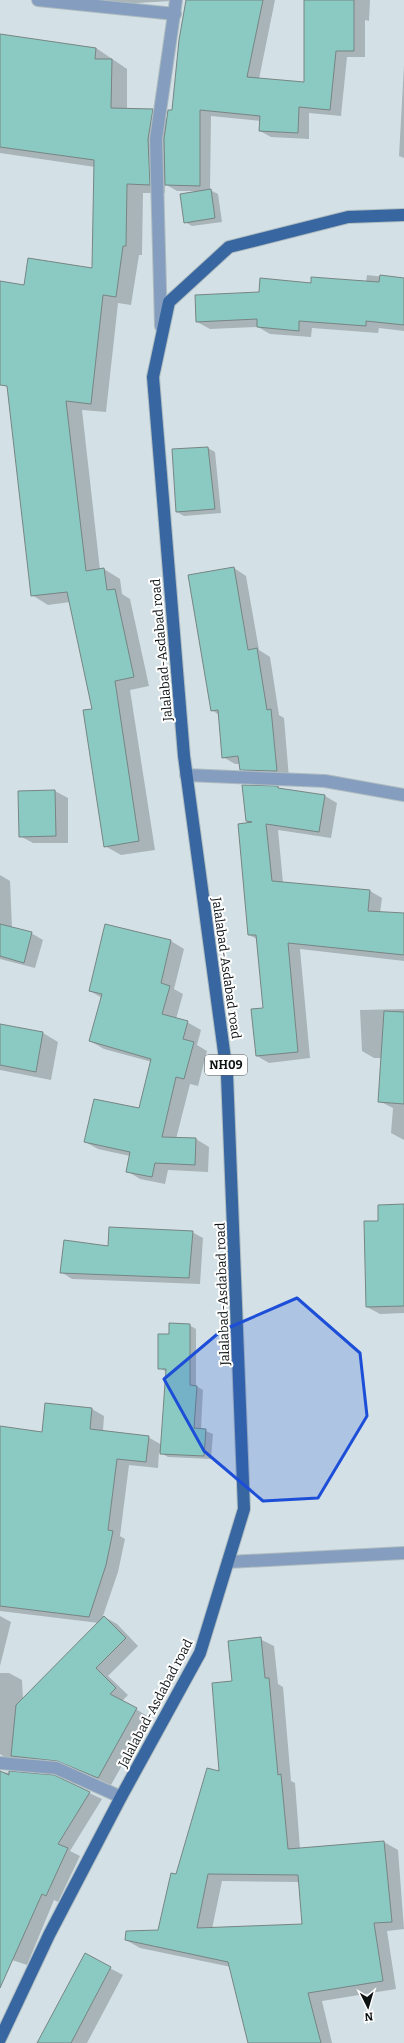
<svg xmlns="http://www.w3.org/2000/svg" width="404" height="2043" font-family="Bitter,serif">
	<rect width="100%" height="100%" fill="#d3e1e6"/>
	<path fill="#0003" fill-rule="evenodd" d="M69 0H172V1L101 5Z
		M206 0H275L259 79 305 83V0H370L369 21 365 20V57H347L341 116 309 113V139L271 137 260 131 261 121 211 116 210 190 218 194 222 222 192 226 185 222 195 191H177L165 184V193H143L142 255H139L131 305 118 303 106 412 82 410 100 570 104 569 120 579 122 594 130 599 149 686 130 690 155 850 121 855 105 846 93 710 70 602 48 605 32 595 11 409 0 339V282L25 287 93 269 95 167 0 153V35L96 48 127 69V109L152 110 168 119 173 111Z
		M404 65V158L399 156Z
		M367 275 404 279V331L379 328 378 333 312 328 311 337 270 334 258 327 210 329 197 322 260 293 312 284 366 282Z
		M208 448 215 452 221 513 184 516 177 512Z
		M234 568 246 576 259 650 270 657 279 715 284 718 289 778 254 777 241 769 240 764H235L223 757 219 715 212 710Z
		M278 787 282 790 325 796 337 803 331 838 278 830 283 883 370 891 382 898 380 913 404 914V961L300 949 310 1058 269 1063 257 1056 264 1009 257 939 249 935 251 823 247 820Z
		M55 791 68 798V843H33L20 836 19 792Z
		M0 875 10 881 12 928 31 933 43 940 35 968 0 959Z
		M106 925 171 941 184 949 174 989 183 994 176 1019 187 1022 201 1030 197 1045 207 1051 198 1086 190 1084 176 1139H196L209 1147 208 1172 168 1170 165 1184 140 1179 127 1171 130 1156 98 1149 85 1142 140 1110 152 1062 104 1049 90 1041 102 998 90 991Z
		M404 1009V1140L391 1133 393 1108 379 1101 382 1058H374L362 1051 360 1010Z
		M0 1025 43 1033 58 1042 51 1080 0 1070Z
		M404 1205V1313L380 1314 367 1307 379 1222Z
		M192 1232 203 1238 200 1284 72 1279 61 1272 109 1247Z
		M189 1325 196 1329V1386L203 1390 201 1429 213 1434 211 1459 168 1457 159 1452 158 1468 129 1465 120 1536 125 1539 118 1572 103 1616 117 1624 138 1646 108 1676 128 1695 122 1701 149 1717 111 1785 71 1767 13 1763 0 1754V1673H9L22 1680 23 1699 99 1623 0 1611V1427L42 1433 46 1404 92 1409 104 1416 103 1431 148 1437 162 1445 167 1372 159 1368 170 1335Z
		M0 1616 11 1622 0 1666Z
		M260 1639 274 1646 278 1684 283 1687 291 1781 295 1783 300 1849 384 1842 398 1850 404 1929 387 1931 396 1989 322 2001 332 2043H249L231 1967 140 1948 126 1940 159 1931 177 1875 220 1773 233 1682ZM222 1881 300 1882 303 1925 212 1929Z
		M0 1772 54 1776 102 1799 70 1851 80 1856 58 1902 54 1900 27 1965 0 1956Z
		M85 1955 123 1975 87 2043H39Z"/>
	<path fill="#8bcac3" stroke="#778583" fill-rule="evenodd" d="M186 0H263L247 77 304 82V0H354V51H336L330 110 299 107 298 133 259 131 260 116 200 110V186L165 185 164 139 168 110H172L179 40Z
		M0 34 96 48 95 59H112L111 108 153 109 148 139 150 185 127 184 126 246H123L116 297 103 295 91 404 66 401 86 571 104 568 107 590 115 589 134 677 115 681 139 841 104 847 83 710 92 709 67 592 31 596 7 386 0 385V281L24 285 28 258 92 268 94 160 0 147Z
		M211 189 215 218 184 223 180 194Z
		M380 275 404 278V325L366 321V326L299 321V331L257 327V319L196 322 195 295 259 292 260 278 311 283V277L379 282Z
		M208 447 215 509 176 512 172 449Z
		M234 567 248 650 257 648 267 710 271 709 277 771 240 770 238 756 222 758 218 710 211 711 188 575Z
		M242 785 278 786V788L325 795 319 832 266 824 272 881 370 890 368 911 404 913V955L288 943 298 1052 256 1056 251 1009 263 1008 256 935H248L238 824 252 822 246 821Z
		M55 790 56 836 19 837 18 791Z
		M0 924 32 932 24 963 0 956Z
		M105 924 171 940 161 983 170 986 162 1014 188 1021 183 1039 194 1042 184 1079 176 1077 162 1137 196 1138 195 1165 155 1163 152 1177 126 1172 130 1152 84 1142 94 1099 139 1108 151 1059 89 1041 102 994 89 991Z
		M384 1011 404 1012V1104L378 1102Z
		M0 1024 43 1032 36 1072 0 1065Z
		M404 1204V1306L366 1307 364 1221H378V1205Z
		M109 1227 193 1231 189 1278 60 1273 64 1240 108 1246Z
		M169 1323 190 1324V1385L197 1386 194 1428 206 1429 204 1456 160 1454 166 1369H158V1334H169Z
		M45 1403 92 1408 90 1429 149 1436 146 1462 117 1459 108 1530 113 1531 106 1565 89 1617 0 1606V1426L42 1432Z
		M104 1616 126 1638 96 1668 116 1688 110 1694 137 1708 98 1778 57 1761 11 1756 16 1705Z
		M261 1637 265 1678H269L278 1775 281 1774 288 1849 384 1841 392 1922 374 1923 383 1981 308 1993 321 2043H248L228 1962 125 1940 126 1931 158 1930 171 1873 176 1874 207 1768 219 1771 212 1683 232 1681 228 1641ZM208 1874 298 1875 302 1924 197 1928Z
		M0 1771 9 1775V1771L54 1775 90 1792 58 1844 68 1848 46 1896 42 1894 0 1988Z
		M85 1953 111 1967 71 2043H37Z"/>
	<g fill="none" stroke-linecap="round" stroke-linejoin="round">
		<g stroke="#afbcc0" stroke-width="14">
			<path id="minor" d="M38 0 175 14
				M186 775 325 781 404 795
				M228 1562 404 1553
				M0 1763 56 1768 121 1797"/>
		</g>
		<g stroke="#afbcc0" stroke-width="14">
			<path id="tertiary" d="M161 326 156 139 176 0"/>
		</g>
		<g stroke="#afbcc0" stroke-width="14">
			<path id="primary" d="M0 2039 49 1935 121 1797 200 1653 244 1509 227 1074 184 756 153 377 169 302 229 247 348 217 404 215"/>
		</g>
		<use href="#minor" stroke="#859ebf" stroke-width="12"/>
		<use href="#tertiary" stroke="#859ebf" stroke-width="12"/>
		<use href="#primary" stroke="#3766a0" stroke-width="12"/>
	</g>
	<path fill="#1d4ed8" fill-opacity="0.2" stroke="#1d4ed8" stroke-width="3" stroke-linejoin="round" d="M297 1298 360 1353 367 1416 318 1498 263 1501 204 1451 164 1379 221 1331Z"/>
	<g text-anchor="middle" stroke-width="4" stroke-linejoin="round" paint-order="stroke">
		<rect fill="#fff" stroke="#56595a" stroke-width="1" x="205" y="1055" width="42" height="20" rx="3"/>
		<g font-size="12" font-weight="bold" fill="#0d1213">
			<text x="226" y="1069">NH09</text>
		</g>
		<g font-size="13" fill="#0d1213" stroke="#fff">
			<text transform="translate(161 650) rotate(-95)" y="5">Jalalabad-Asdabad road</text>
			<text transform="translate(227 968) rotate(82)" y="5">Jalalabad-Asdabad road</text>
			<text transform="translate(222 1294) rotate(-92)" y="5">Jalalabad-Asdabad road</text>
			<text transform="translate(155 1703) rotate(-62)" y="5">Jalalabad-Asdabad road</text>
		</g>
	</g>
	<g transform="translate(368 2007) rotate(175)" stroke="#ffffff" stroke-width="3" paint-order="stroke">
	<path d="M0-3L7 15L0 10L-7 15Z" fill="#0d1213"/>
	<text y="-6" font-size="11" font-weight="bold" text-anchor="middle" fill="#0d1213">N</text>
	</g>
</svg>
